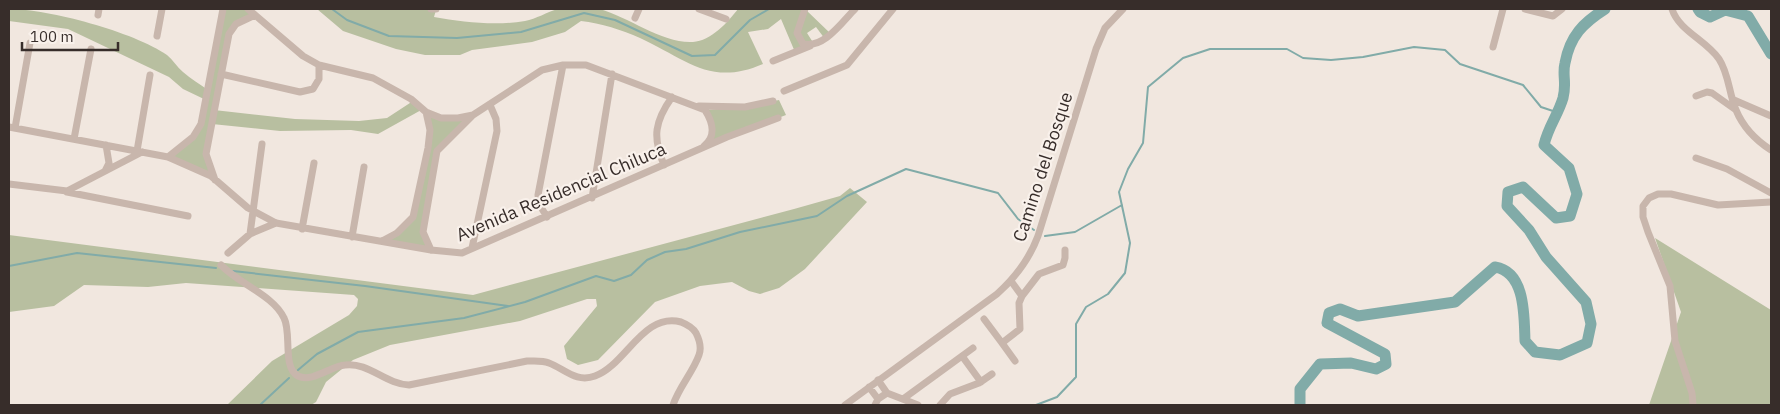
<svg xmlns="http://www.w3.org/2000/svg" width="1780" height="414" font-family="'IBM Plex Sans',sans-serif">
	<rect width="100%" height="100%" fill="#f1e7df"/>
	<path fill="#b8bfa0" d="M9 9C49 9 134 32 167 55 173 60 177 67 183 72 191 79 200 84 208 90L223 9H248L255 15 236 24 229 34 214 110 295 119 359 121 387 118 413 101 423 109 378 134 351 130 280 131 212 124 206 154 215 180 168 157 193 137 206 100 183 89 169 77 68 29 9 21Z
		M317 9H431L436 10 434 17C463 22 495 26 525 21 536 19 547 12 558 9 568 7 589 7 600 9 628 17 664 44 693 42 711 41 728 22 738 9H805L831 34 825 39 816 27 807 33 814 44 795 52 781 19 768 29 748 32 763 64C710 87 686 59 640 38 622 30 601 23 581 21L565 32 532 42 472 50 460 55H425L396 49 343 31Z
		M779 100 786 115 727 137 698 151 713 132 705 110 745 107Z
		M426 112 441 118 473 115 437 151 423 232 431 250 381 241 413 217 428 148Z
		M850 188 867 202 805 269 779 288 760 294 749 291 732 282 700 286 655 302 598 360 578 365 567 359 564 346 597 306 596 299H587L520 321 390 345 353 360 326 382 316 402 311 405H227L272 361 349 315 357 306 358 299 354 295 186 283 148 287 84 285 54 306 9 312V235L473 295 794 209 840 196Z
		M1655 238 1771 310V405H1649L1681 312Z"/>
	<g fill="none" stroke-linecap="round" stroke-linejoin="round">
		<path stroke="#81aba8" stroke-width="2" d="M332 9 347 20 389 36 457 38 521 32 584 13 615 20 692 56 715 55 750 20 769 9
			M1045 236 1075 232 1122 205
			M9 266 77 253 216 268
			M233 271 365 286 508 306
			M298 370 317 354 358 332 464 318 525 302 596 276 614 281 631 275 647 260 665 252 686 249 740 232 817 216 847 196 906 169 998 193 1018 219 1034 230
			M260 405 289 378
			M1036 405 1057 397 1076 377V324L1086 307 1108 294 1125 273 1130 243 1119 192 1128 169 1143 143 1148 87 1183 58 1210 49H1287L1303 58 1331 60 1363 57 1414 47 1445 50 1460 64 1523 85 1541 107 1556 112"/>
		<path stroke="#81aba8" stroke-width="11" d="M1698 9 1700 12 1710 17 1725 10 1748 16 1771 54
			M1300 405V389L1320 364 1351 363 1376 369 1386 364 1385 354 1327 323 1329 313 1340 309 1358 316 1455 302 1495 267C1526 272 1524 317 1525 341L1535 352 1560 355 1587 343 1591 324 1586 302 1546 257 1529 230 1507 206 1508 192 1523 187 1556 218 1570 216 1577 194 1569 168 1544 145C1548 127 1558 115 1563 98 1567 83 1562 75 1565 63 1570 36 1583 23 1605 9"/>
		<path stroke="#c8b6ac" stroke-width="7" d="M248 9 303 56 319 65 373 78 411 99 426 112 441 118H458L473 115 542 70 563 65H586L705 110C712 121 717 136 704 146
			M431 9H436
			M699 9 726 19
			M805 9 797 33 803 44C824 49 842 22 855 9
			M1525 9 1553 16 1562 9
			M1672 9C1679 31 1706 40 1719 59 1729 74 1729 94 1736 110 1743 127 1757 141 1771 150
			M98 15 99 9
			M635 18 639 9
			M157 36 162 9
			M1493 47 1503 9
			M773 61 810 46
			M221 74 300 92 313 89 319 79V65
			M784 91 847 65 893 9
			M1696 96 1707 92 1712 93 1736 110
			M1734 100 1771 116
			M699 106 745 107 773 101
			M9 127 168 157 211 176 248 208 276 223 431 250 462 253 727 137 778 118
			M15 128 30 43
			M74 139 91 49
			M137 151 150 75
			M168 157 193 137 201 124 223 9
			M1696 158 1727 169 1771 193
			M664 165C652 137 655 121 672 97
			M105 171 109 163 106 145
			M215 180 206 154 229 34 236 24 255 15
			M9 184 67 191 142 152
			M67 192 188 216
			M592 198 612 74
			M547 217 539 204 538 195 563 65
			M302 229 314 163
			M250 234 262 144
			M352 237 364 167
			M382 241 397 233 413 217 428 148 430 130 426 112
			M472 248 497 131 496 119 490 105
			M431 250 423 232 437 151 472 116
			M228 253 250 234 276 223
			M221 265C239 284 273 295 284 318 292 333 282 368 298 376 312 383 331 366 345 365 369 362 385 384 409 385L527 361C534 361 542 360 549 363 565 369 576 383 595 376 626 365 643 312 681 322 686 324 693 328 696 333 699 339 702 347 699 355 693 372 679 387 673 405
			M1011 281 1022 296 1039 274 1063 265 1065 258V250
			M984 319 1002 343 1020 329 1019 303 1022 296
			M1002 343 1015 361
			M962 356 981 382
			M878 380 887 393
			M869 387 878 399
			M903 399 973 348
			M845 405 997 294C1016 277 1029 260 1038 236L1096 49 1105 28 1123 9
			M875 405 878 399 887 393 918 405
			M940 405 950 394 979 383 992 374
			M1693 405 1692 393 1675 341 1670 286 1648 232 1643 217V206L1649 198 1658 194H1671L1718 205 1771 202"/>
	</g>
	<g text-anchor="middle" stroke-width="4.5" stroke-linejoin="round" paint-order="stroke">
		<g font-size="18" fill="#372d2a" stroke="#f9f1eb">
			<text transform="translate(1043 167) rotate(-72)" y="6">Camino del Bosque</text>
			<text transform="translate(561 192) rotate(-23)" y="6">Avenida Residencial Chiluca</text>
		</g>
	</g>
	<rect width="1780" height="414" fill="none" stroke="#372d2a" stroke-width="20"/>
	<path d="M22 42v8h96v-8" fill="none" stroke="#372d2a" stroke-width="2.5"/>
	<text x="30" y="42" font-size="15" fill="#372d2a" stroke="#f9f1eb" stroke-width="4" paint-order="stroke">100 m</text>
</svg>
